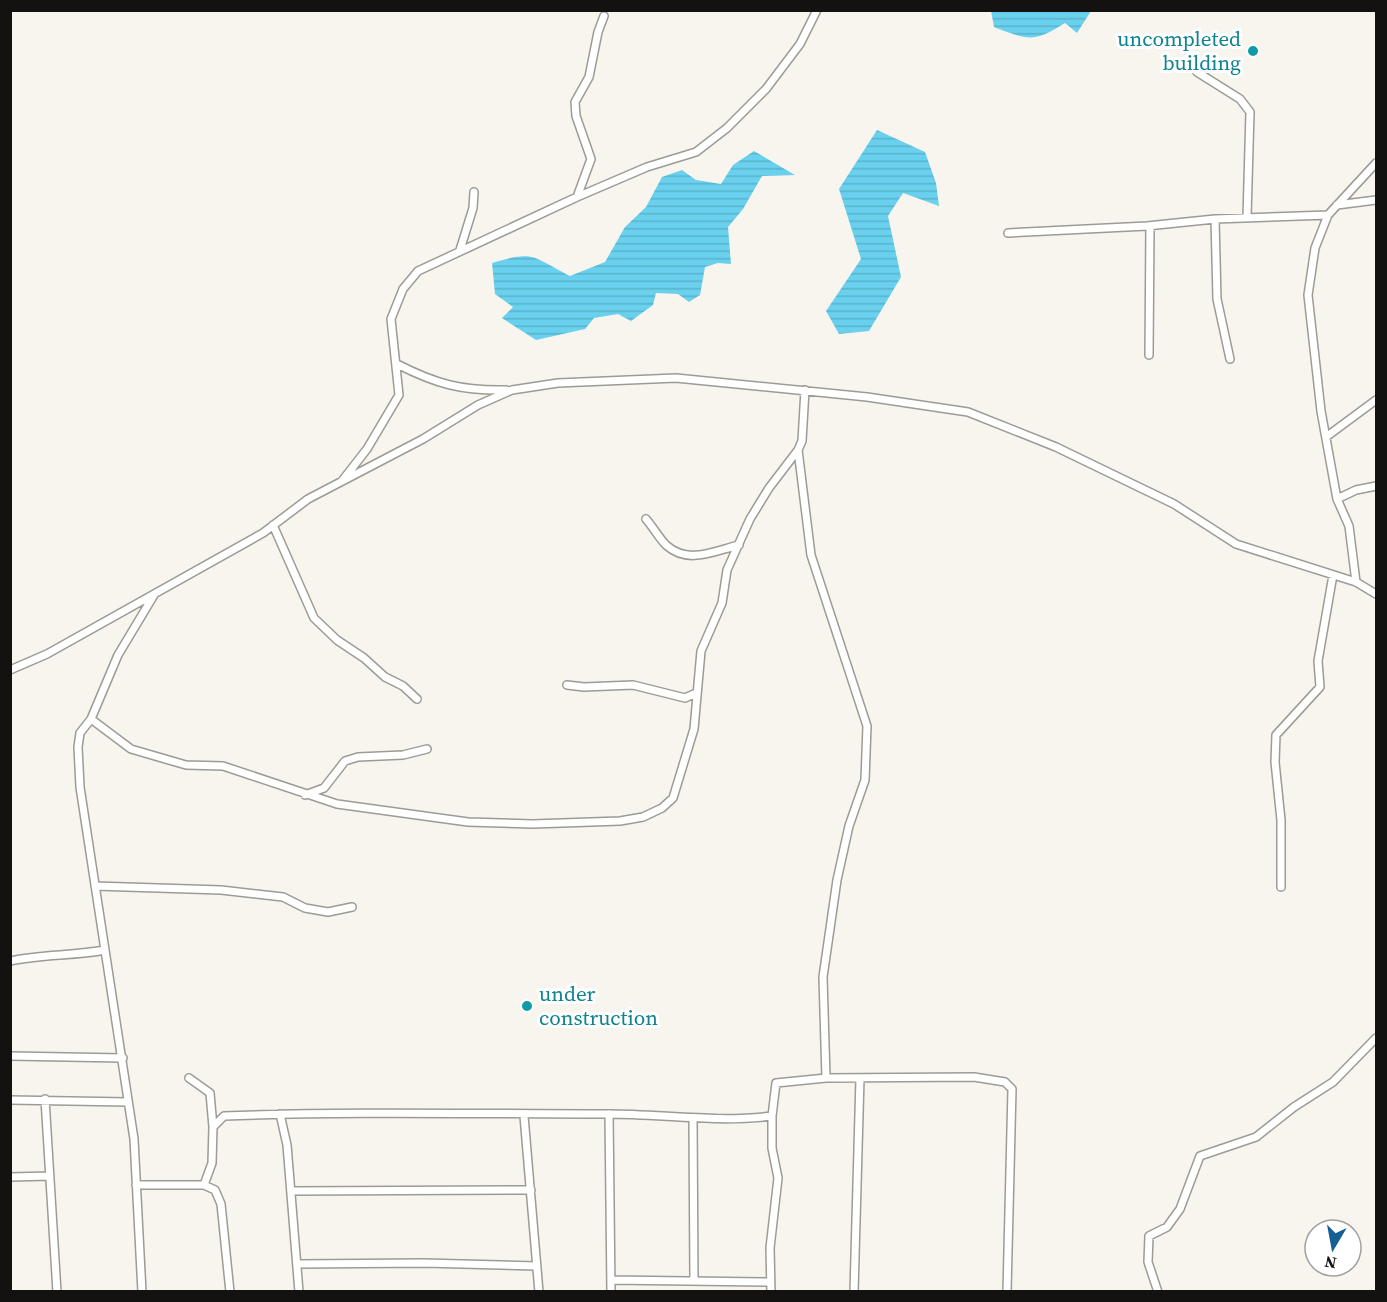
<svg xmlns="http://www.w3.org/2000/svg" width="1387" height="1302" font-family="'Source Serif 4',serif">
	<defs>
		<pattern id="water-rules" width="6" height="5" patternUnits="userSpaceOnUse" patternTransform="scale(1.5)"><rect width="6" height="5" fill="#69d0ee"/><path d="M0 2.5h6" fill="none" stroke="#5ab2cb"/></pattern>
	</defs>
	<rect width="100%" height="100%" fill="#f8f5ef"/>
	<path fill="url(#water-rules)" d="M991 11V10L1091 11 1077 33 1065 23C1034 43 1028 40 994 27Z
		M877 130 925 152 936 183 939 206 903 193 888 216 901 277 869 331 839 334 826 311 861 259 839 189Z
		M754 151 795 175 762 176 743 209 728 227 731 264 718 263 705 267 700 295 689 302 678 294 656 293 653 305 631 321 618 314 594 318 585 329 536 340 502 318 513 307 495 294 492 263C535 250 532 257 570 276L605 262 625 227 646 207 662 177 682 170 696 180 721 184 733 165Z"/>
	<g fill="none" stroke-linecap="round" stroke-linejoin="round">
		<g stroke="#9c9b94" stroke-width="10">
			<path id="street" d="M1197 72 1240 99 1250 112 1247 217
				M577 197 591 159 576 116 575 102 589 77 598 32 604 16
				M1337 205 1376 200
				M1215 219 1217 299 1230 359
				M1008 233 1147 226 1215 219 1328 215
				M460 250 473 208 474 192
				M1149 355 1150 226
				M397 364C436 384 462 391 506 390
				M1326 437 1376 400
				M342 481 367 449 399 395 391 319 403 289 418 271 577 197 647 167 696 152 727 128 766 89 800 44 817 10
				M1337 499 1356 490 1376 486
				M646 519C653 527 659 538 666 545 688 565 714 551 739 545
				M273 525 314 618 337 640 364 658 385 677 403 686 417 699
				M1356 582 1349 526 1337 499 1321 411 1308 295 1315 248 1328 215 1376 163
				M10 670 47 654 263 533 308 499 423 439 478 405 512 390 558 383 676 378 867 397 968 412 1056 447 1174 504 1236 544 1356 582 1376 594
				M567 685 584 687 633 685 685 698 696 693
				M91 719 131 749 186 765 223 766 337 804 468 822 533 824 620 821 643 817 662 808 673 798 694 729 701 651 722 603 727 570 750 519 769 488 798 450 802 441 805 390
				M305 795 324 788 345 761 358 757 403 755 427 749
				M95 886 221 890 283 897 305 908 328 912 352 907
				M1281 887V820L1275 762 1276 735 1320 687 1318 661 1333 575
				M10 961C42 954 73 956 105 950
				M10 1056 123 1058
				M189 1078 210 1093 213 1127 224 1116C352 1111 480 1114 608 1114 663 1114 717 1123 772 1116L776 1083 826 1078 823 977 837 880 849 826 865 780 867 726 811 555 798 450
				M826 1078 974 1077 1005 1082 1012 1089 1007 1292
				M45 1099 57 1292
				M10 1100 128 1102
				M280 1114 287 1145 299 1292
				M609 1114 611 1292
				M524 1116 539 1292
				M693 1119 694 1281
				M10 1177 50 1176
				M136 1185H204L212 1163 213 1127
				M204 1185 215 1190 221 1204 230 1292
				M291 1191 531 1190
				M297 1264 424 1263 537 1266
				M611 1280 770 1282
				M142 1292 134 1139 80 787 78 747 80 733 91 719 118 655 154 595
				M771 1292 770 1248 778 1178 772 1148V1116
				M854 1292 860 1078
				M1158 1292 1148 1262 1149 1236 1167 1227 1180 1209 1200 1156 1256 1137 1294 1107 1333 1082 1376 1038"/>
		</g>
		<use href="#street" stroke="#fff" stroke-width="7"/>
	</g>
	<g fill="#0f9aa8" stroke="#fff" stroke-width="2">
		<circle cx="1253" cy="51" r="6"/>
		<circle cx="527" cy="1006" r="6"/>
	</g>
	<g text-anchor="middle" stroke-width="6" stroke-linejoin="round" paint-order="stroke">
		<g font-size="21" fill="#0d838f" stroke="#fff" text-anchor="end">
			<text x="1241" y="46">uncompleted<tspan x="1241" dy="24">building</tspan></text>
			<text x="539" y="1001" text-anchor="start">under<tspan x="539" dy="24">construction</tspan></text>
		</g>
	</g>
	<rect width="1387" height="1302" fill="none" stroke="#131210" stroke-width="24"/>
	<g transform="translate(1333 1248) rotate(190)"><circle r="28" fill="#ffffff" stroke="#a1a09f" stroke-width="1.5"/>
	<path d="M0-4.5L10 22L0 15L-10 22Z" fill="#175f93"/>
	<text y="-9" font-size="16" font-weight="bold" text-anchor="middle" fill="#131210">N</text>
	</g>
</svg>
